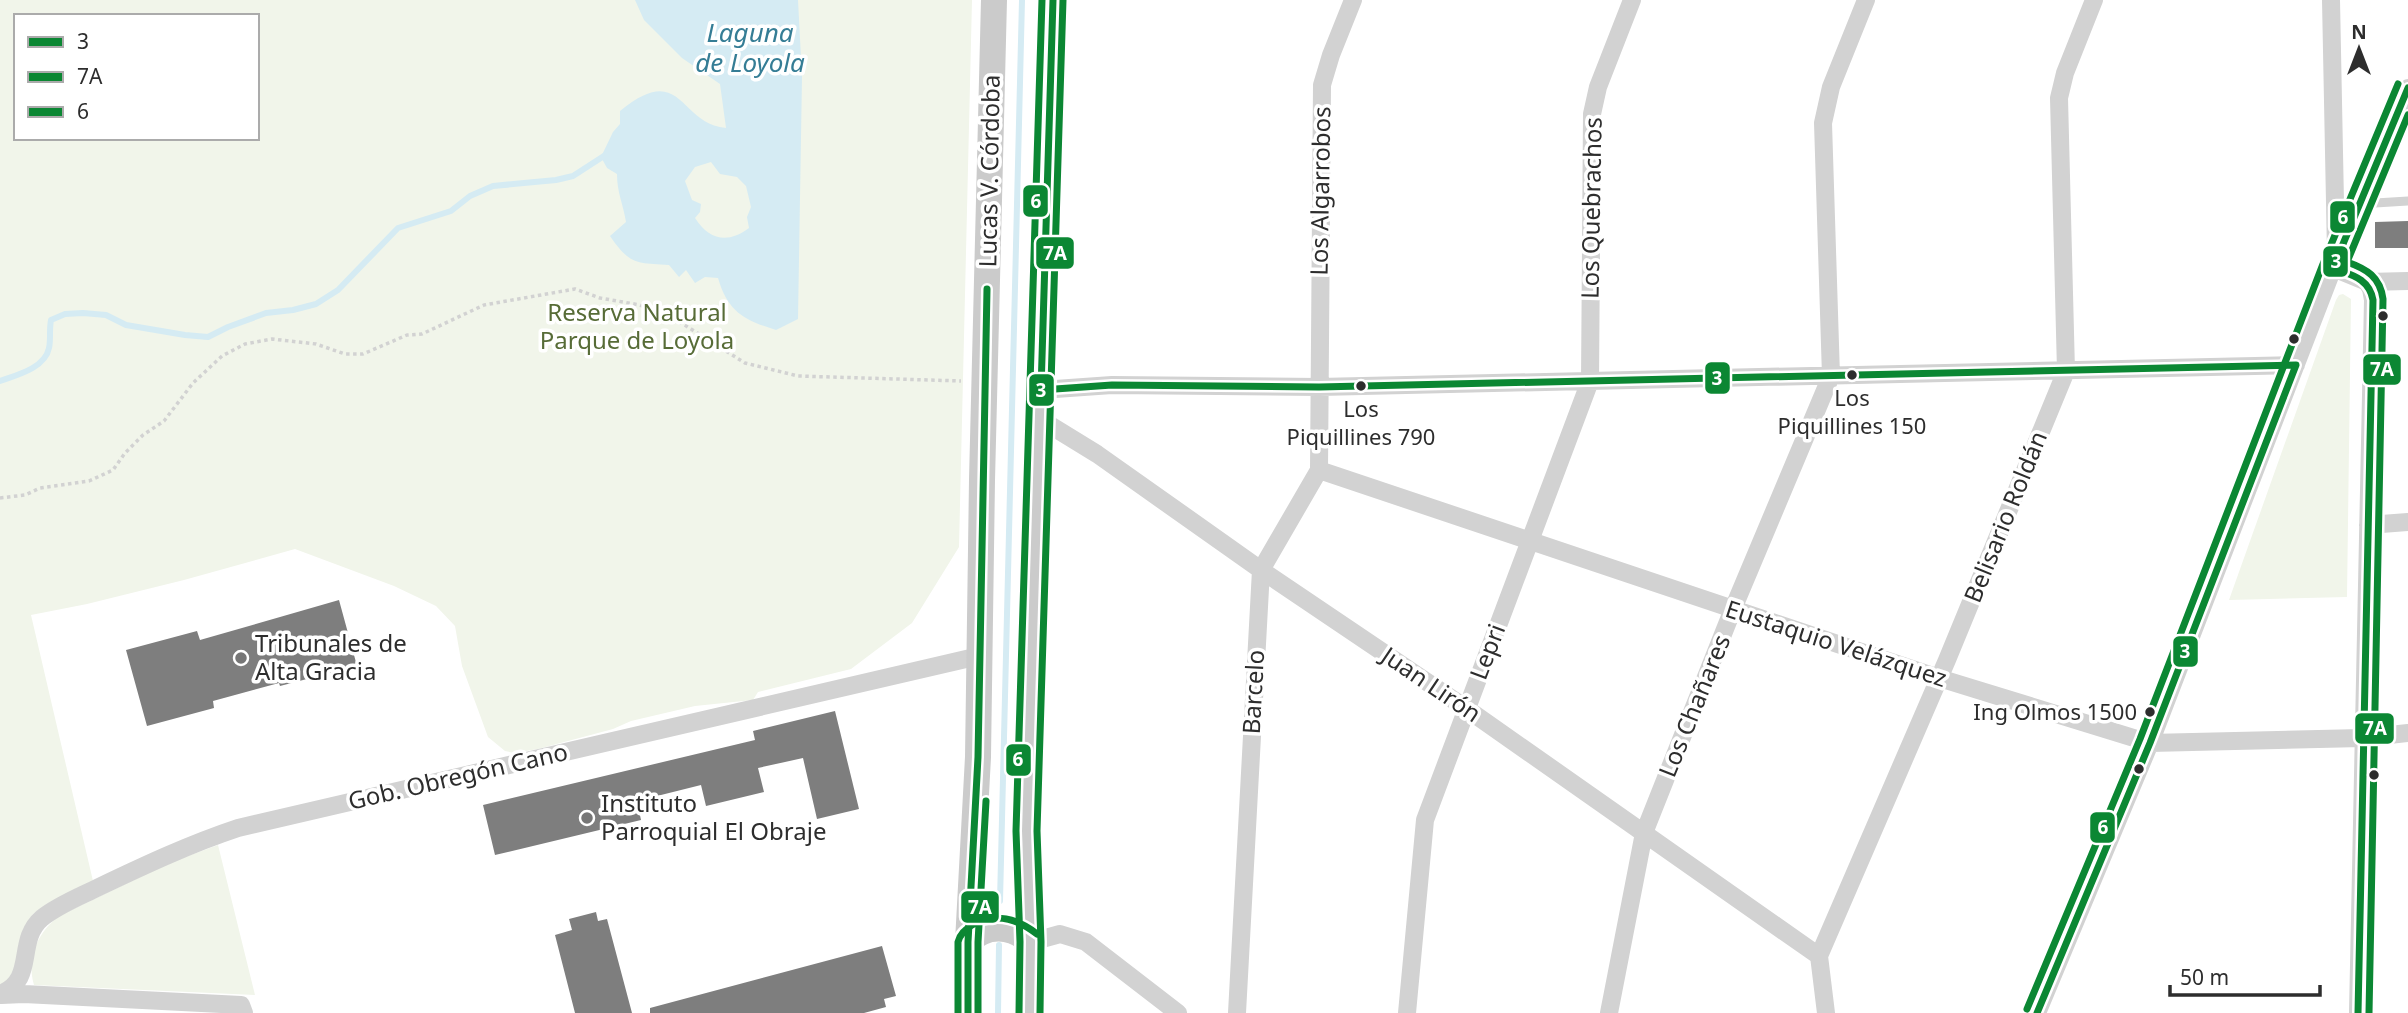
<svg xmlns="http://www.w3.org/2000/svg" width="2408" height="1013" font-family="'Noto Sans',sans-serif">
	<rect width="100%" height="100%" fill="#fff"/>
	<path fill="#f1f5ea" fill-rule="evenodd" d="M0 0H972L959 547 912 623 851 669 758 692 753 700 695 706 631 721 613 729 538 749 514 753 505 751 488 737 462 666 455 626 436 606 394 586 295 549 184 580 87 604 31 615 93 881C77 889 40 904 30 918 19 934 17 959 14 978L0 985ZM16 16H257V138H16Z
		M2343 294 2351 299 2347 597 2229 600 2336 300 2339 295Z
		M218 845 255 995 34 985C26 958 38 932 59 916L169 863Z"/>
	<path fill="#d5ebf3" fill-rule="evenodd" d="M635 0H798L802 77 798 319 776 330C744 320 728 312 718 278L705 277 695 283 686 270 679 277 669 265C636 263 630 265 610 236L626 222C623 203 617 193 617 174L607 168 601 157 613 132 620 124V111C683 60 678 124 726 128L720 84 682 58 644 20ZM711 162 720 174 737 177 746 186 751 207 747 217 749 228C728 244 709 240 695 218L700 212 701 204 692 200 685 181 695 167Z"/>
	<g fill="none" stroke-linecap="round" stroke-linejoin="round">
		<path stroke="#d5ebf3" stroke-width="6" d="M0 381C17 375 45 368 49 348 51 340 49 330 51 320L65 314 83 313 106 315 126 325 185 335 208 337 228 327 266 313 293 310 316 304 338 290 398 228 451 211 470 196 493 186 556 180 573 176 607 154
			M1000 901 1022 0
			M998 1013 999 945"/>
	</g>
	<path fill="#7e7e7e" d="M2408 221V248H2375V222Z
		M339 600 357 666 280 686 279 683 213 701 214 708 147 726 126 650 197 631 200 640Z
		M835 711 859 809 817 819 803 758 758 768 764 792 706 806 701 785 637 801 641 820 495 855 483 805 755 740 753 731Z
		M596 912 598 921 607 919 632 1013H575L555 935 572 930 569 919Z
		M882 946 896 996 884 999 886 1007 864 1013H650V1008Z"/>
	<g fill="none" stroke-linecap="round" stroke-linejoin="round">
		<path stroke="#d2d2d2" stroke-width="3.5" stroke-dasharray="3.5 3.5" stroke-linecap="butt" d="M0 498 25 495 40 488 89 481 113 470 125 453 143 435 164 421 193 383 222 356 245 344 272 339 316 344 345 354H363L407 335 422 334 484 305 575 289 600 298 640 305 683 324 745 363 798 376 961 381"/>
		<path stroke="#d2d2d2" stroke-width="9" d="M2359 204 2408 201"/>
		<path stroke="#d2d2d2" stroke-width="18" d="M2331 0 2336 253
			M2333 268 2367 282 2408 281
			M1041 390 1112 385 1319 387 2296 365
			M1040 419 1097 454 1261 570 1467 709 1819 956
			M1319 470 1939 678 2150 743 2362 738 2408 733
			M2368 525 2408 522
			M1031 942 1060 934 1086 942 1178 1013
			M0 994C37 980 15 941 42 918 58 905 81 896 99 887 145 865 190 844 238 828L979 656
			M1 995 24 994 241 1005 244 1013
			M1237 1013 1261 570 1319 470 1322 85 1331 55 1353 0
			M1407 1013 1425 820 1590 381 1592 114 1598 87 1632 0
			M1609 1013 1644 833 1733 609 1831 376 1823 123 1831 87 1866 0
			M1826 1013 1819 956 1947 660 2066 371 2059 98 2065 73 2094 0
			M2037 1013 2150 743 2333 268 2408 88
			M2358 1013 2373 300 2371 289 2367 282"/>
		<path stroke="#cbcbcb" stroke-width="26" d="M968 942C987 923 1011 925 1031 942
			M968 1013V942L978 757 982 480 994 0
			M1029 1013 1031 942 1026 831 1053 0"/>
		<g stroke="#fff" stroke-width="12">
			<path id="bus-1" d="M1053 0 1041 390 1112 385 1319 387 2296 365 2150 743 2037 1013
				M968 1013V942L978 757 987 289
				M2358 1013 2373 300C2369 278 2351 275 2333 268L2408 88"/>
		</g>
		<g stroke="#fff" stroke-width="12">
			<path id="bus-2" d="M978 1013V942L986 801
				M1040 1013 1041 942 1037 831 1063 0
				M2369 1013 2383 299C2380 277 2367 269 2347 262L2408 115"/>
		</g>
		<g stroke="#fff" stroke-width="12">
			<path id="bus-3" d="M2027 1009 2140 739 2323 264 2398 84
				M958 1013V942C960 934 965 930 972 925 995 912 1018 919 1037 934
				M1019 1013 1020 942 1016 831 1042 0"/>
		</g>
		<use href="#bus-1" stroke="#0b8733" stroke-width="7"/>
		<use href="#bus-2" stroke="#0b8733" stroke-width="7"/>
		<use href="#bus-3" stroke="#0b8733" stroke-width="7"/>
	</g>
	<g fill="#2d2d2d" stroke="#fff" stroke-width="2.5">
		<circle cx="2383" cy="316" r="6"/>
		<circle cx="2294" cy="339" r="6"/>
		<circle cx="1852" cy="375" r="6"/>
		<circle cx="1361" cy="386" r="6"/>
		<circle cx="2150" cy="712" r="6"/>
		<circle cx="2139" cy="769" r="6"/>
		<circle cx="2374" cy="775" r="6"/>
	</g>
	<g fill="#767676" stroke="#fff" stroke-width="2.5">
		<circle cx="241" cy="658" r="7"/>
		<circle cx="587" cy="818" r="7"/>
	</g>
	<g text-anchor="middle" stroke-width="7" stroke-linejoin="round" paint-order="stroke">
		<g font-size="22" fill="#2d2d2d" stroke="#fff">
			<text x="1852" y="406">Los<tspan x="1852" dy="28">Piquillines 150</tspan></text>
			<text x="1361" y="417">Los<tspan x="1361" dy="28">Piquillines 790</tspan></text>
			<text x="2137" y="720" text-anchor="end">Ing Olmos 1500</text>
		</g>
		<g font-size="24" fill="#2d2d2d" stroke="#fff">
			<text transform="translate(990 171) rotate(-89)" y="8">Lucas V. Córdoba</text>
			<text transform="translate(1321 191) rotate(-89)" y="8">Los Algarrobos</text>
			<text transform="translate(1592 208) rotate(-89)" y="8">Los Quebrachos</text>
			<text transform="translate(2006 517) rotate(-68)" y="8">Belisario Roldán</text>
			<text transform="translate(1836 644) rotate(18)" y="8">Eustaquio Velázquez</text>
			<text transform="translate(1488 652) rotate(-69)" y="8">Lepri</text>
			<text transform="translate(1431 685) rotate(34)" y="8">Juan Lirón</text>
			<text transform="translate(1254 692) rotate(-87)" y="8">Barcelo</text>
			<text transform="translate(1695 706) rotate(-68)" y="8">Los Chañares</text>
			<text transform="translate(458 777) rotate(-13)" y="8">Gob. Obregón Cano</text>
		</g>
		<g font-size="24" fill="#576c37" stroke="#fff">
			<text x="637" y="321">Reserva Natural<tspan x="637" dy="28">Parque de Loyola</tspan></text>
		</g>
		<g font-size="24" fill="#2d2d2d" stroke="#fff" text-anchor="start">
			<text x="255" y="652">Tribunales de<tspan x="255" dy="28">Alta Gracia</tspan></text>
			<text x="601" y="812">Instituto<tspan x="601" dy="28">Parroquial El Obraje</tspan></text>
		</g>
		<g font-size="26" font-style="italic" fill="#357d95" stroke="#fff">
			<text x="750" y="42">Laguna<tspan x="750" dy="30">de Loyola</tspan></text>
		</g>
	</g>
	<g stroke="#fff" stroke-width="2.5">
		<rect x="1022" y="184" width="27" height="34" rx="7" fill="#0b8733"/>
		<rect x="2329" y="200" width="27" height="34" rx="7" fill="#0b8733"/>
		<rect x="1035" y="236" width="40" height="34" rx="7" fill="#0b8733"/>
		<rect x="2322" y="245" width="27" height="33" rx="7" fill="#0b8733"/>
		<rect x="2362" y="353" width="40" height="33" rx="7" fill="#0b8733"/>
		<rect x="1704" y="361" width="27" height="34" rx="7" fill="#0b8733"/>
		<rect x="1028" y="373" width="27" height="34" rx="7" fill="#0b8733"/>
		<rect x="2172" y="635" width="27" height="33" rx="7" fill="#0b8733"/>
		<rect x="2354" y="712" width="41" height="33" rx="7" fill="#0b8733"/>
		<rect x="1005" y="743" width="27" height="34" rx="7" fill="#0b8733"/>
		<rect x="2089" y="811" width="27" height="33" rx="7" fill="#0b8733"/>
		<rect x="960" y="890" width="40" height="34" rx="7" fill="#0b8733"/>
	</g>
	<g font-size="19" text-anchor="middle" font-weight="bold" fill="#fff">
		<text x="1036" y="208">6</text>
		<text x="2343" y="224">6</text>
		<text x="1055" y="260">7A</text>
		<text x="2336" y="268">3</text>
		<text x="2382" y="376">7A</text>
		<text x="1717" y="385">3</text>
		<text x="1041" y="397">3</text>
		<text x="2185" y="658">3</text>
		<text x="2375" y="735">7A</text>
		<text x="1018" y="766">6</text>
		<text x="2103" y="834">6</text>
		<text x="980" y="914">7A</text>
	</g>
	<rect x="14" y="14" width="245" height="126" fill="#ffffff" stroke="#ababab" stroke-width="2"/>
	<rect x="28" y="37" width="35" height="10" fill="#0b8733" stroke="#ababab" stroke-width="2"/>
	<text x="77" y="49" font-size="21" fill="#2d2d2d">3</text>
	<rect x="28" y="72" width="35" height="10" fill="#0b8733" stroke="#ababab" stroke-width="2"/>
	<text x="77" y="84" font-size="21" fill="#2d2d2d">7A</text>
	<rect x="28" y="107" width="35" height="10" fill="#0b8733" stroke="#ababab" stroke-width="2"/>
	<text x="77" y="119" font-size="21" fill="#2d2d2d">6</text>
	<g transform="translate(2359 49)" stroke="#ffffff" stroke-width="5" paint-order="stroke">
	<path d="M0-5L12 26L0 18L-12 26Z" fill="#2d2d2d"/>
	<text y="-10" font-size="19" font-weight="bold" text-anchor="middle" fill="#2d2d2d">N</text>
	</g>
	<path d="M2170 985v10h150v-10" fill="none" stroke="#2d2d2d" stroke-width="3.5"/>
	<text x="2180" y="985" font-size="21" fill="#2d2d2d" stroke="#ffffff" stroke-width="5" paint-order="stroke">50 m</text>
</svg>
